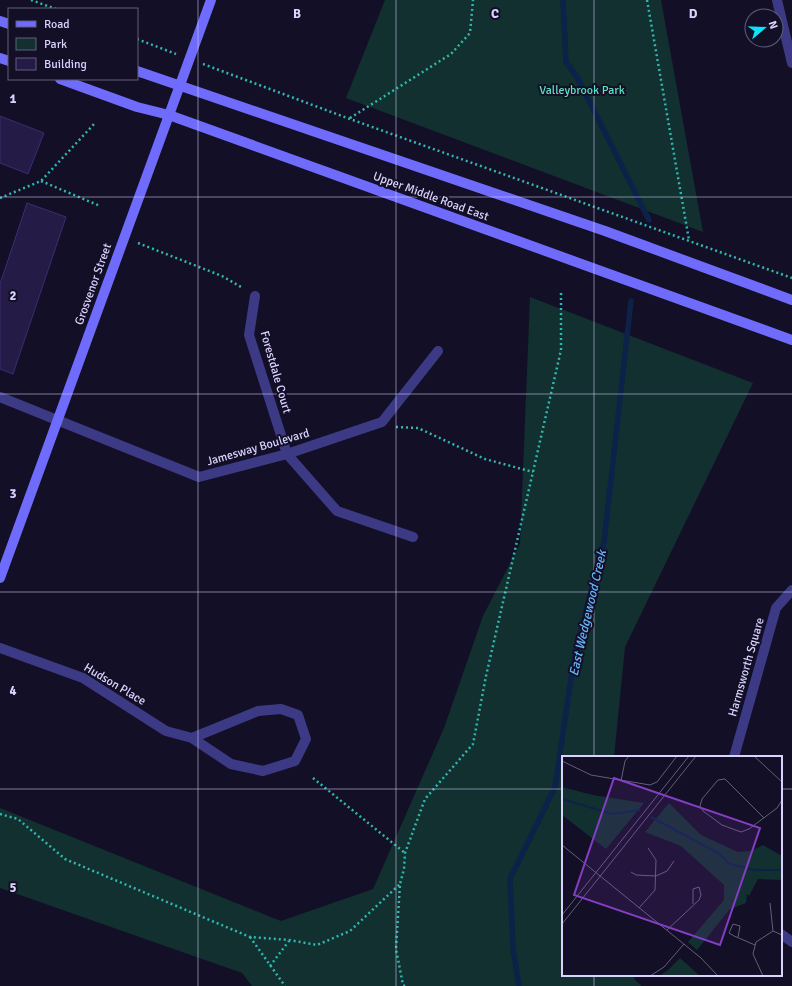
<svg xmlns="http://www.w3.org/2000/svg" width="792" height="986" font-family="Signika,sans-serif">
	<rect width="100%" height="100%" fill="#130f26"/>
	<path fill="#12302f" d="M385 0H661L703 232 346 98Z
		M530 297 753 383 625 647 614 757H563V975H633L635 980 642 986H252L242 973 0 888V808L281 921 373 889 444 728 483 616 520 544Z"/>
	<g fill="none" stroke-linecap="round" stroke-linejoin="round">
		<path stroke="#0c2248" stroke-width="5.5" d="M563 0 566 62 577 77 649 220
			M519 986 513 949 510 879 555 787 575 652 604 542 631 301"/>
	</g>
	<path fill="#241b47" stroke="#3b2d73" d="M0 116 44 133 28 174 0 163Z
		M27 203 66 217 13 374 0 369V284Z"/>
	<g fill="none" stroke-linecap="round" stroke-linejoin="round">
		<path stroke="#2fb8b0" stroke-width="2.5" stroke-dasharray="2 3" stroke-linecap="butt" d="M31 0 56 9
			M647 0 689 240
			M137 39 176 54
			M203 64 350 119 792 278
			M350 118 451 54 470 33 473 0
			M41 181 100 206
			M0 198 41 181 95 123
			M138 243 222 276 243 288
			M396 427 418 428 485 459 533 472
			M313 778 405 853
			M0 814 18 819 65 859 250 937 289 940 317 945 350 931 400 884
			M250 937 285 986
			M270 966 289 941
			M405 986 403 985 396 949 400 884 404 869 405 853 425 799 473 744 486 676 561 350V290"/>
		<path stroke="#3d3a85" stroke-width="10" d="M0 397 57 420"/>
		<path stroke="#3d3a85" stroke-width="10" d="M777 0 792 63
			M255 296 249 335 287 454 337 511 413 537
			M57 420 199 477 287 454 382 422 438 351
			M0 648 83 678 166 731 192 738 231 764 263 771 295 761 306 739 298 715 281 709 258 711 192 738
			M734 757 776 608 792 590
			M781 934 792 942"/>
		<path stroke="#6f6bff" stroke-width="10" d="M0 21 9 24
			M0 58 9 61
			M137 71 605 231 792 300
			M60 79 137 107 169 115 792 340
			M0 578 211 0"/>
	</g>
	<path fill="none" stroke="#d9d4ff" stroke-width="1" stroke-opacity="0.55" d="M198 0V986M396 0V986M594 0V757M0 197H792M0 394H792M0 592H792M0 789H563M781 789H792M594 975V986"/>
	<g text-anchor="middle" stroke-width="4" stroke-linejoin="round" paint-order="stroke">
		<g font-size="12" fill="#5fe0c0" stroke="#130f26">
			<text x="582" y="94">Valleybrook Park</text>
		</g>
		<g font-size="12" fill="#d9d4ff" stroke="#130f26">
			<text transform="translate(431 196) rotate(20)" y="4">Upper Middle Road East</text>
			<text transform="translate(93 284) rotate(-70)" y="4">Grosvenor Street</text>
			<text transform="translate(276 372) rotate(74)" y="4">Forestdale Court</text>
			<text transform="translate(258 447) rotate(-16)" y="4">Jamesway Boulevard</text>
			<text transform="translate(746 667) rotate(-74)" y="4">Harmsworth Square</text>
			<text transform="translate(115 684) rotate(31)" y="4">Hudson Place</text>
		</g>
		<g font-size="13" font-style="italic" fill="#62b6ff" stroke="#130f26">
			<text transform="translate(587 613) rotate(-77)" y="5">East Wedgewood Creek</text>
		</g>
	</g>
	<g transform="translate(562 756)">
		<rect width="220" height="220" fill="#130f26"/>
		<path d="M0 31 31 39 82 47 44 93 0 59ZM107 47 139 79 176 96 189 95 201 89 220 100V124L196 123 187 140 185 138 184 147 168 153 135 194 126 186 162 144V129L119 90 83 76ZM118 202 138 220H97L105 215Z" fill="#12302f"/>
		<path fill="none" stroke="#0c2248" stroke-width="2" d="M0 43 50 58 78 54M89 61 156 97 168 108 193 114H220"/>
		<path fill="none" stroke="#625e7d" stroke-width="1" d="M192 0 220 26M0 5 29 19 88 29 95 26 115 0M59 25 63 5 67 0M202 62 163 23 156 24 140 43 138 50 141 55 160 69 179 76 187 73 215 52 220 44M0 89 139 202 156 220M69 116 74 119 94 120 105 115 112 105M208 147 211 175M77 152 93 134 94 104 86 92M0 159 127 0M0 168 134 0M105 174 137 144 139 139 137 131 131 133V148M176 181 178 170 171 168 167 177 172 180 193 189M88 220 102 211 122 188M201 220 191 198 194 186 211 175 220 179"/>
		<path fill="#843dc5" fill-opacity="0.15" stroke="#843dc5" stroke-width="2" d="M52 22 198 72 158 189 12 139Z"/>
		<rect width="220" height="220" fill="none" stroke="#d9d4ff" stroke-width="2"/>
	</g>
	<g font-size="13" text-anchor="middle" font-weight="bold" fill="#d9d4ff" stroke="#130f26" stroke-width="4" stroke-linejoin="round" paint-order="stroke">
		<text x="297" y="18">B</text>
		<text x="495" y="18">C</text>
		<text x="693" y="18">D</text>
		<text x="13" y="103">1</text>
		<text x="13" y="300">2</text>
		<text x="13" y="498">3</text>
		<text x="13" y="695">4</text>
		<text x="13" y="892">5</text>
	</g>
	<rect x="8" y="8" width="130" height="72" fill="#130f26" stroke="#625e7d"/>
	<rect x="16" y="21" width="20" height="6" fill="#6f6bff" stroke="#625e7d"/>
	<text x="44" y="28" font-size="12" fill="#d9d4ff">Road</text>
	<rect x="16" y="38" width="20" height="12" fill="#12302f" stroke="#625e7d"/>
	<text x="44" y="48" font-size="12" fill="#d9d4ff">Park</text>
	<rect x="16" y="58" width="20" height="12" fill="#241b47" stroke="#625e7d"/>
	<text x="44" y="68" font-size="12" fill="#d9d4ff">Building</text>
	<g transform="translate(764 28) rotate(71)"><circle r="19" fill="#130f26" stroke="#625e7d"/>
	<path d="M0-3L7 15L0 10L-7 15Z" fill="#00e5ff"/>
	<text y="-6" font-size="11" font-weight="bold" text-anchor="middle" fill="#d9d4ff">N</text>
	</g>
</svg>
